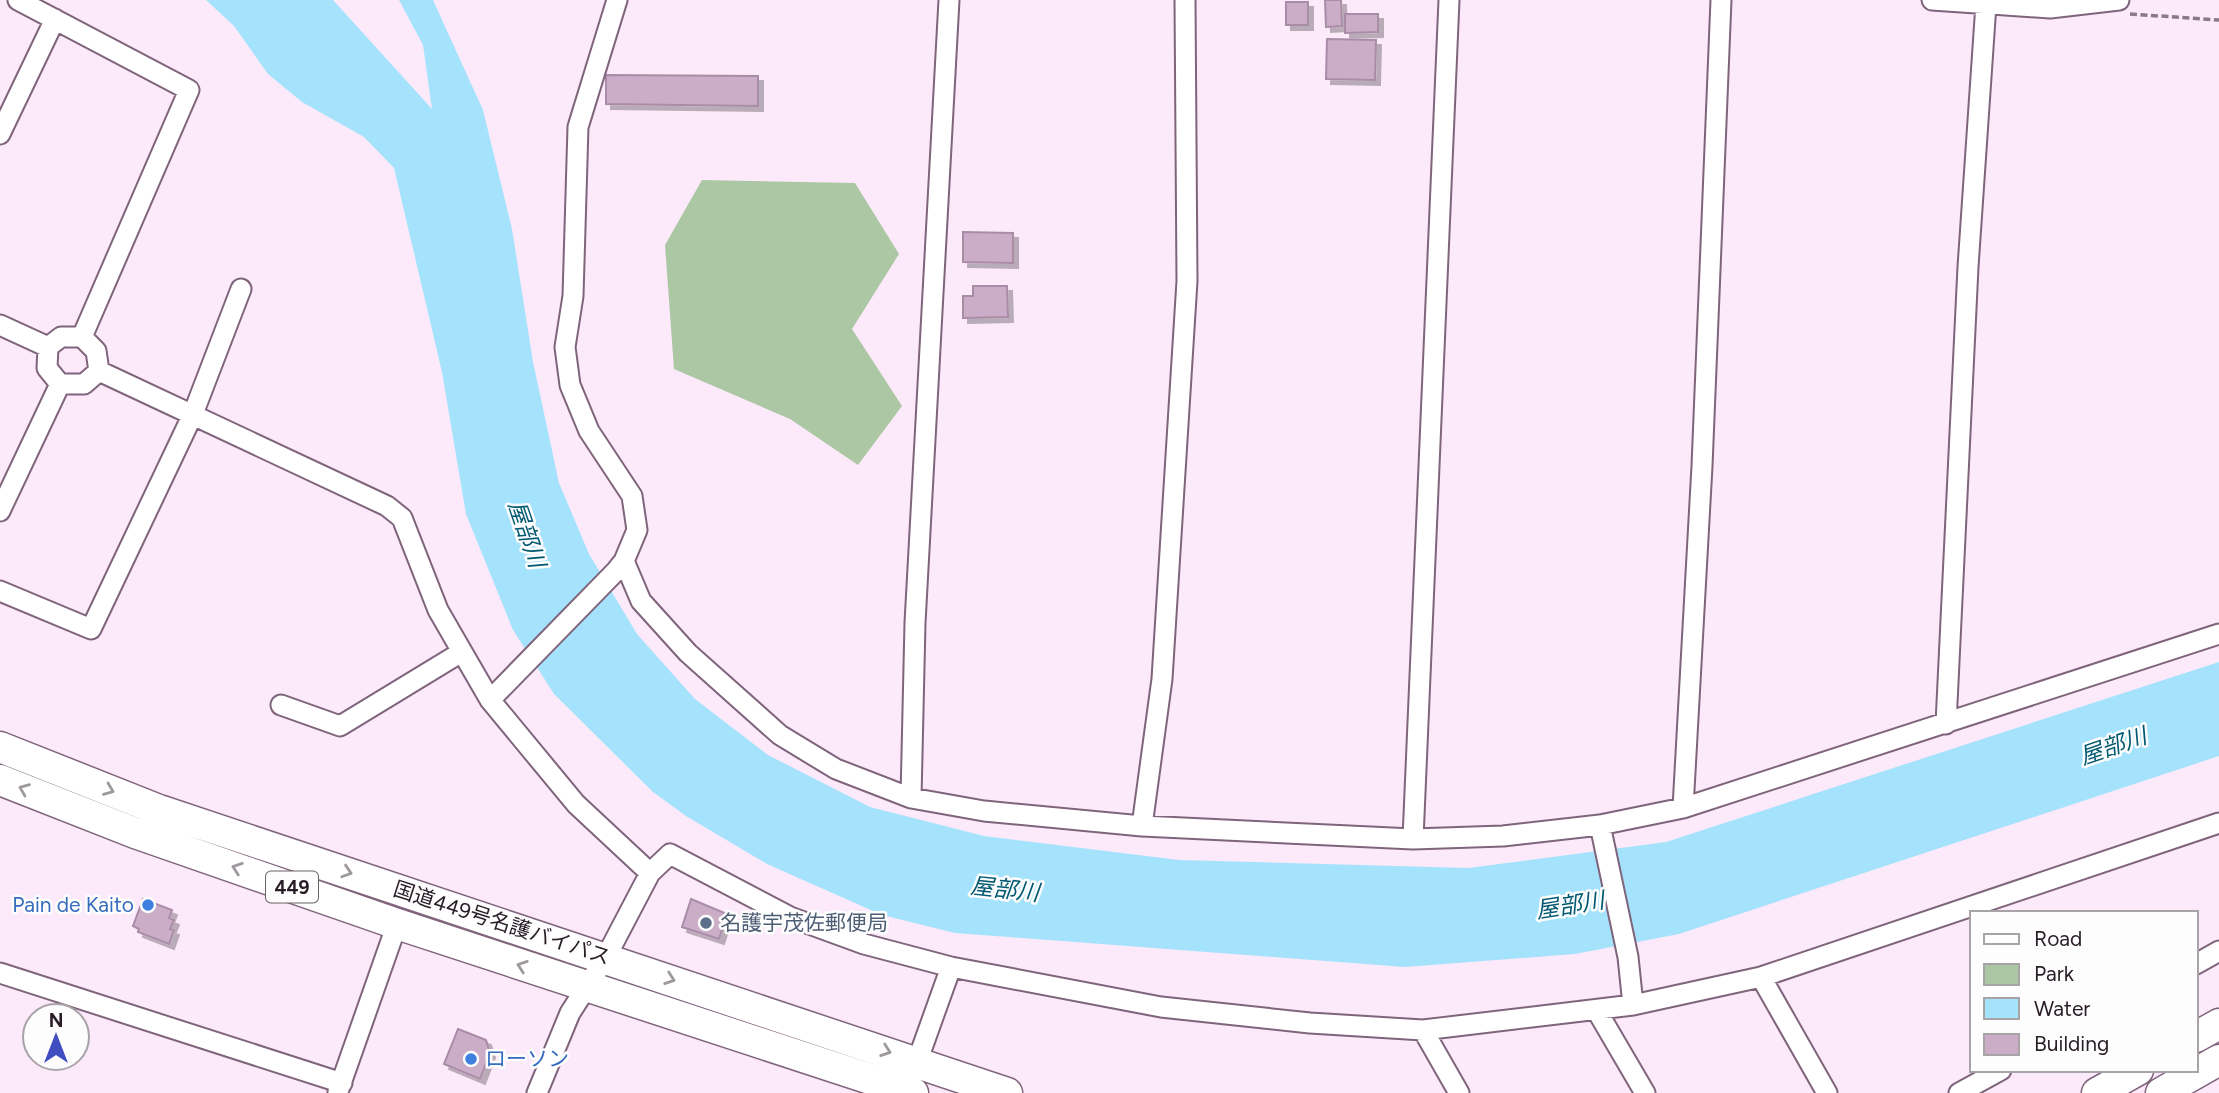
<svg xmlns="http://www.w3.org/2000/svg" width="2219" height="1093" font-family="Figtree,'Noto Sans JP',sans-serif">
	<defs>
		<filter id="shadow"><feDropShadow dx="5" dy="5" stdDeviation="0" flood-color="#0004"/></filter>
	</defs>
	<rect width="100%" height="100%" fill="#fce9fa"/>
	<path fill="#acc7a3" d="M702 180 855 183 899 254 852 329 902 406 858 465 790 419 674 369 665 245Z"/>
	<path fill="#a5e3fd" d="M206 0H333L432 109 423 45 399 0H433L483 110 512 229 533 362 559 483 589 554 637 634 695 699 768 755 870 807 984 836 1179 860 1468 868 1666 842 2219 662V756L1679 934 1575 954 1405 967 955 933 882 915 767 864 686 816 653 792 554 694 513 630 466 514 442 372 394 168 364 137 302 102 268 74 234 26Z"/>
	<path fill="#cbadc8" stroke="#a98ca6" stroke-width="2" filter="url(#shadow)" d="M1325 0H1341L1342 26 1326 27Z
		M1286 2H1308V25H1286Z
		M1345 14H1378V32L1345 33Z
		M1327 39 1376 40 1375 80 1326 79Z
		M606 75 758 76V106L606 104Z
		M963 232 1013 233V263L963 262Z
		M973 286H1007L1008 317 963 318V296H973Z
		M143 899 172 910 169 918 174 920 170 929 174 930 169 944 138 932 139 929 133 926Z
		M691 899 727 914 719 939 682 927Z
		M458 1029 486 1040 490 1053 480 1079 444 1064Z"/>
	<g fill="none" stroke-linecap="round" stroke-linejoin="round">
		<g stroke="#7f647c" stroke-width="23">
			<path id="minor" d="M18 0 189 90 82 337
				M1932 0 2050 8 2119 0
				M0 134 55 19
				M0 325 48 347
				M61 337H82L96 351 99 371 84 384H60L47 368 48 347Z
				M99 371 387 506 402 518 438 610 490 700 576 804 650 873
				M0 511 60 384
				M624 561 641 601 688 653 780 735 836 769 911 798 984 811 1142 826 1413 839 1503 836 1600 825 1683 808 2219 634
				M0 591 91 629 193 414 241 289
				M490 700 616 571 624 561 637 530 632 496 589 431 570 385 565 347 573 296 578 127 617 0
				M281 705 340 726 460 653
				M1946 724 1968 267 1986 4
				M911 798 915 623 949 0
				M1683 808 1702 466 1721 0
				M1600 825 1628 957 1633 1005
				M1142 826 1162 679 1187 281 1185 0
				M1413 839 1449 0
				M2196 964 2219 951
				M0 973 342 1083
				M1761 977 1827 1093
				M1597 1011 1645 1093
				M1423 1030 1459 1093
				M917 1062 951 967
				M338 1092 397 924
				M537 1093 570 1013 606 957 650 873 670 854 790 917 864 944 951 967 1161 1007 1310 1023 1423 1030 1633 1005 1761 977 2219 823
				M1959 1093 2001 1070"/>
		</g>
		<g stroke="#7f647c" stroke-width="33">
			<path id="highway" d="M0 747 159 810 1007 1093
				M0 780 135 833 397 924 913 1093
				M2196 1037 2219 1024
				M2097 1093 2138 1070
				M2161 1093 2219 1060"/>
		</g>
		<path stroke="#887a87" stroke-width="3.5" stroke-dasharray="7 3.5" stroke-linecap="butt" d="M2130 14 2219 20"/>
		<use href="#minor" stroke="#fff" stroke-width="19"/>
		<use href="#highway" stroke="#fff" stroke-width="30"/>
	</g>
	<defs><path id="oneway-chevron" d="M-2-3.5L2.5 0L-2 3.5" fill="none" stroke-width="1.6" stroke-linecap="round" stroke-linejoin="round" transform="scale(1.75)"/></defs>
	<g stroke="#9e999e">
		<use href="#oneway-chevron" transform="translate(24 789) rotate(-158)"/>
		<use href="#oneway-chevron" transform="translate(109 790) rotate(22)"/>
		<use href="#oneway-chevron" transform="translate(237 868) rotate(-161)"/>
		<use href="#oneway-chevron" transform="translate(347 872) rotate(18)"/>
		<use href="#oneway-chevron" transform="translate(522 966) rotate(-161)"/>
		<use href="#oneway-chevron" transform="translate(670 979) rotate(19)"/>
		<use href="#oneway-chevron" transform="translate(886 1051) rotate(19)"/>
	</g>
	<g fill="#3f7fe0" stroke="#fdfdfd" stroke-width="2.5">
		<circle cx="148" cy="905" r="7"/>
		<circle cx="471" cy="1059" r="7"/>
	</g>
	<circle fill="#5c6f8a" stroke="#fdfdfd" stroke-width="2.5" cx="706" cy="923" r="7"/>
	<g text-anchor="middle" stroke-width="5" stroke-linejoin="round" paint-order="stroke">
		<rect fill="#fdfdfd" stroke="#686067" stroke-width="2" x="266" y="871.5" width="52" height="31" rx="5"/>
		<g font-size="19" font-weight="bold" fill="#281d27">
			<text x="292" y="894">449</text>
		</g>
		<g font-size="21" fill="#366cbe" stroke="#fdfdfd" text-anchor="end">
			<text x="134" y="912">Pain de Kaito</text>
			<text x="485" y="1066" text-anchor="start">ローソン</text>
		</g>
		<g font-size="21" fill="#281d27" stroke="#fdfdfd">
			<text transform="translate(502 923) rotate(18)" y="7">国道449号名護バイパス</text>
		</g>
		<g font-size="21" fill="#4e5e75" stroke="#fdfdfd" text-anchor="start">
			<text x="720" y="930">名護宇茂佐郵便局</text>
		</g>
		<g font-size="23" font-style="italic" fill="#025972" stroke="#fdfdfd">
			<text transform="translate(527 534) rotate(71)" y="8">屋部川</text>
			<text transform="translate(2113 746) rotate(-19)" y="8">屋部川</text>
			<text transform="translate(1005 889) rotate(6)" y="8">屋部川</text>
			<text transform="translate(1570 905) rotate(-9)" y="8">屋部川</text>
		</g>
	</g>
	<rect x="1970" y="911" width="228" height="161" fill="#fdfdfd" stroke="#a8a3a7" stroke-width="2"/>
	<rect x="1984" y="934" width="35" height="10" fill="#ffffff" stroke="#a8a3a7" stroke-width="2"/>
	<text x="2034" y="946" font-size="21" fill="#281d27">Road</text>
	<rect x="1984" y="964" width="35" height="21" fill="#acc7a3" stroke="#a8a3a7" stroke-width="2"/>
	<text x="2034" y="981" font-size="21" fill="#281d27">Park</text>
	<rect x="1984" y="998" width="35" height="21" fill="#a5e3fd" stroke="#a8a3a7" stroke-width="2"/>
	<text x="2034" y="1016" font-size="21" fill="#281d27">Water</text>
	<rect x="1984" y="1034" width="35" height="21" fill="#cbadc8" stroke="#a8a3a7" stroke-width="2"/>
	<text x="2034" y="1051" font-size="21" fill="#281d27">Building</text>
	<g transform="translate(56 1037)"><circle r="33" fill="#fdfdfd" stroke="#a8a3a7" stroke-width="2"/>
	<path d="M0-5L12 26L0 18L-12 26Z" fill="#414ec2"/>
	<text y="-10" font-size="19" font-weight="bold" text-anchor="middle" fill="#281d27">N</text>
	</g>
</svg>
